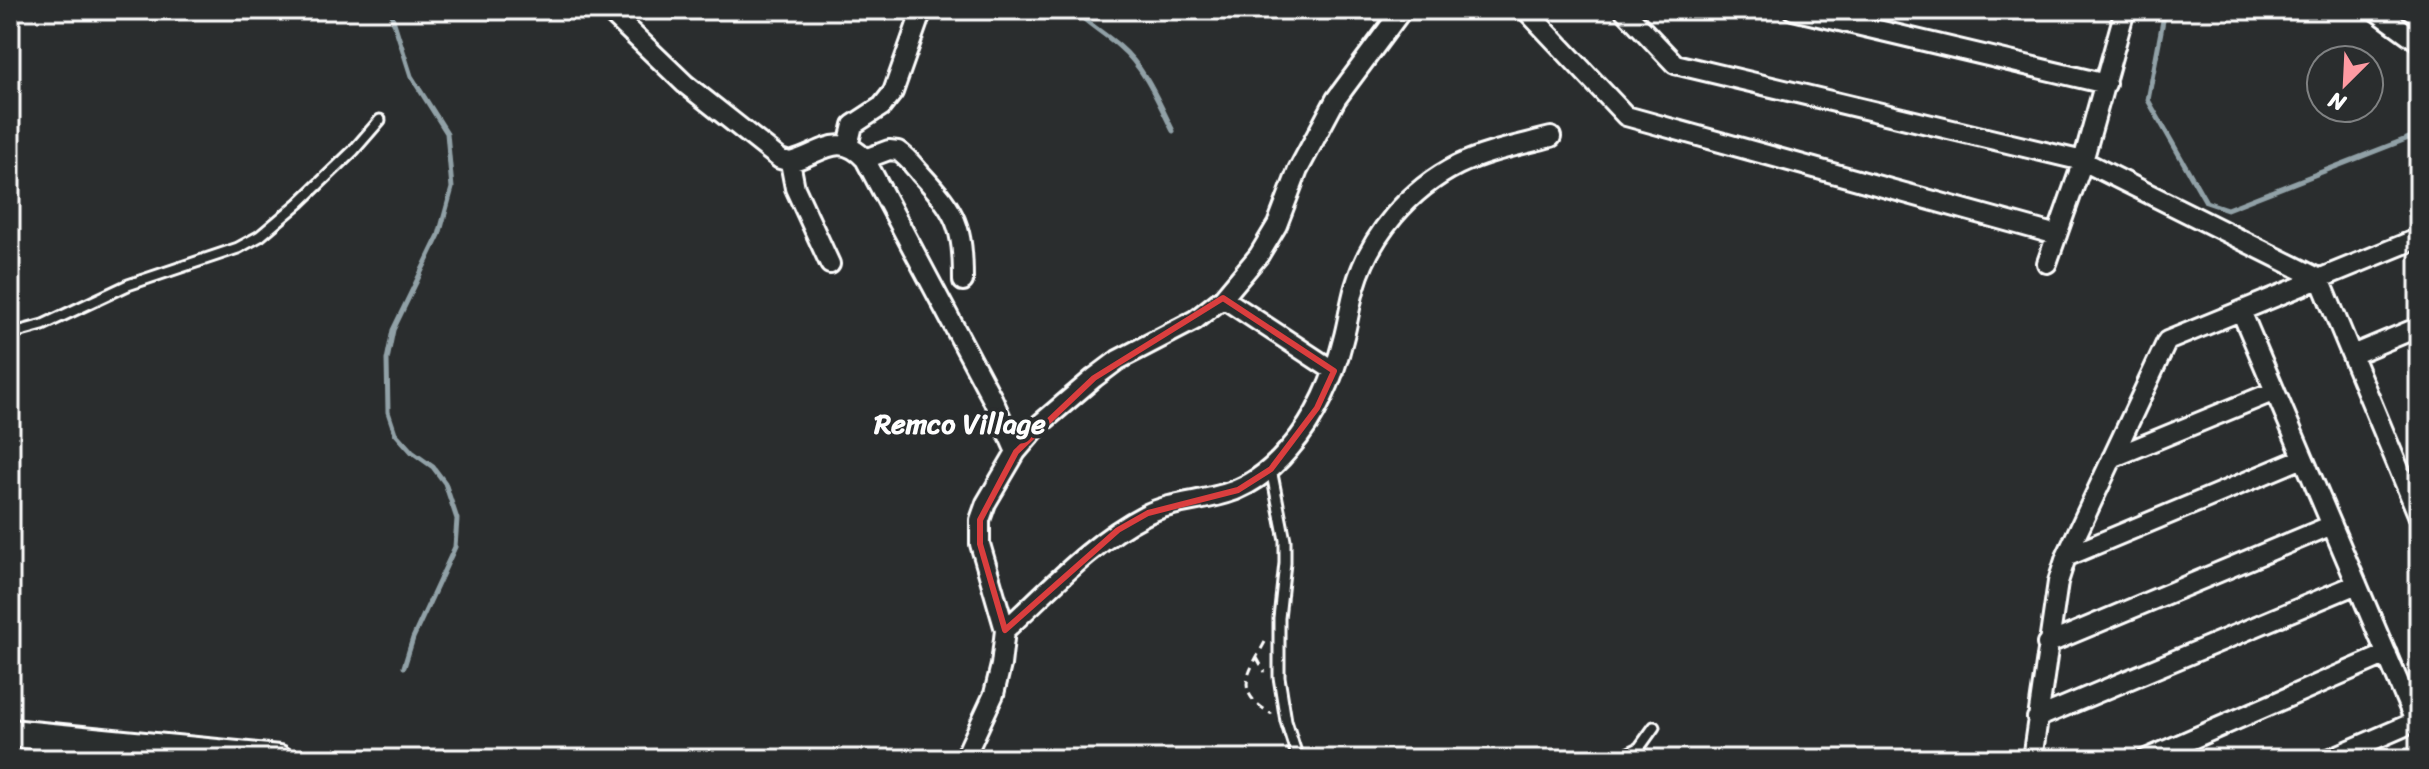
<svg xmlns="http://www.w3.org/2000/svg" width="2429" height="769" font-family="Sriracha,sans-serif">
	<rect width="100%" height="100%" fill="#2a2d2e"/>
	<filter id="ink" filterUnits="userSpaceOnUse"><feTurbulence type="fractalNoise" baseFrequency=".0125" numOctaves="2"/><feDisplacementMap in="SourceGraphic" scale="16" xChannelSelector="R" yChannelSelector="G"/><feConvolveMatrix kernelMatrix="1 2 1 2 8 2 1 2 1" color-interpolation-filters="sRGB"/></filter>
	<g filter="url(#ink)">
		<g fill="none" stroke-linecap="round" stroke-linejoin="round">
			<path stroke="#91a1a7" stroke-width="5" d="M390 10 411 76 447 133 452 188 439 235 393 330 387 360 388 412 395 433 412 452 433 467 445 483 457 519 455 547 413 638 404 667
				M1074 10C1088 24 1104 33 1119 46 1145 68 1158 101 1173 131
				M2165 10 2148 100 2206 202 2227 209 2419 134"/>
			<g stroke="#fff" stroke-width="15">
				<path id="lane" d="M10 334 43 325 128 285 238 248 260 236 299 203 353 151 380 120
					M1271 469 1285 540V563L1279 618V677L1286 721 1298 759
					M1617 759 1639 748 1654 727"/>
			</g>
			<g stroke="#fff" stroke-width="24">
				<path id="street" d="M608 10 685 84 780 159 790 162C820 155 838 130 865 159L993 400 1016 452
					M1526 10 1626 116 2057 235
					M1624 10 1675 64 2083 161 2320 279 2419 517
					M1793 10 2106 84
					M2375 10 2419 42
					M848 146 853 125 882 106 893 92 922 10
					M865 159 889 150 898 151C907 157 913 165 920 173 957 213 963 226 963 281
					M790 162 795 188 830 264
					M2047 263 2083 161 2125 10
					M1223 298 1334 371
					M2241 311 2415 721
					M2352 355 2419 327
					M2112 458 2275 391
					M2066 557 2303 458
					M1005 630C1049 590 1092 542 1145 515 1174 500 1209 502 1238 489 1259 480 1276 465 1290 448 1316 419 1334 377 1343 340 1348 322 1350 304 1355 287 1370 235 1410 189 1458 165 1487 151 1521 145 1551 137
					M2047 644 2332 525
					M2037 718 2357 584
					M964 759 994 694 1001 665 1005 630 980 544V520L986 503 1016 452 1040 424 1094 378 1118 360 1195 320 1223 298 1259 255 1277 225 1298 170 1336 99 1402 10
					M2032 759 2058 582 2066 557 2167 341 2419 238
					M2146 759 2387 654
					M2329 759 2419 720"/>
			</g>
			<g stroke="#fff" stroke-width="32">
				<path id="secondary" d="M10 733 279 759"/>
			</g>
			<path stroke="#fff" stroke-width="3" stroke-dasharray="8 6" stroke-linecap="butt" d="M1265 642C1247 675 1233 692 1272 714
				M1257 658 1265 672"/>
			<use href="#lane" stroke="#2a2d2e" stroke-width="9"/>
			<use href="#street" stroke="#2a2d2e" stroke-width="18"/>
			<use href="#secondary" stroke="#2a2d2e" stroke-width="26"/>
		</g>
	</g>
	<path fill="none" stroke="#da3e3e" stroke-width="6" stroke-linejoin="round" d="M1223 298 1334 371 1317 408 1271 469 1238 490 1148 513 1118 530 1005 630 980 544V520L1016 452 1094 378Z"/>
	<g text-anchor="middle" stroke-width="8" stroke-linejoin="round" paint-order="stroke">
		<g font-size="28" font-weight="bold" fill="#fff" stroke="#2a2d2e">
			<text x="960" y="433">Remco Village</text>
		</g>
	</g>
	<rect width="2429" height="769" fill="none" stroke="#2a2d2e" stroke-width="40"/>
	<rect x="20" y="20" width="2389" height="729" fill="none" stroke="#fff" stroke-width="3" filter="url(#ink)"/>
	<g transform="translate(2345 84) rotate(204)"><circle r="38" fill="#2a2d2e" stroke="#7f8182" stroke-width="2"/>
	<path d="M0-6L14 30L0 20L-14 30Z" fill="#ff9aa2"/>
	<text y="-12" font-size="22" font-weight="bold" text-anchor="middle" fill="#ffffff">N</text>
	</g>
</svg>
